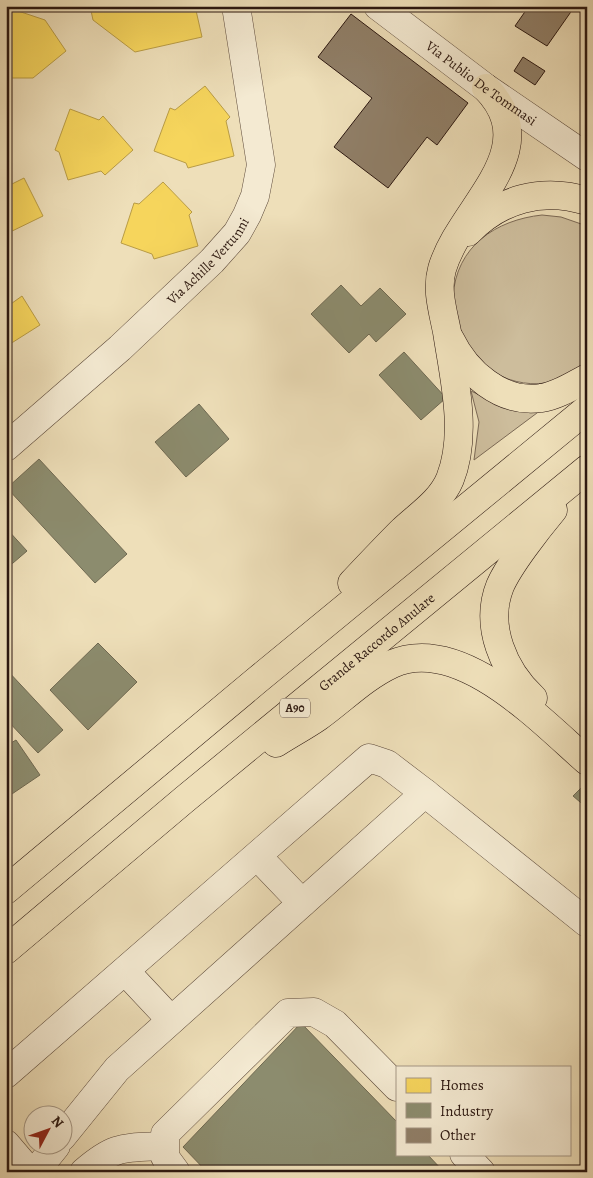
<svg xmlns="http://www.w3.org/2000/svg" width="593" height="1178" font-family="Alegreya,serif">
	<rect width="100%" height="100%" fill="#eedfb9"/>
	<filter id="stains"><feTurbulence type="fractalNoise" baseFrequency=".004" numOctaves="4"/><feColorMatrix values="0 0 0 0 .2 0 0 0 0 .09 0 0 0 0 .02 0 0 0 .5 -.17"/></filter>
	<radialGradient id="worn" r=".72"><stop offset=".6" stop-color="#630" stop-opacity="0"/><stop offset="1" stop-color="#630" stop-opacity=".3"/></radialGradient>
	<path fill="#cdbd9c" stroke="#7c6a56" d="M542 215 561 217 587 226V364C555 393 506 389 477 359 473 354 467 350 464 345 460 338 460 327 458 319 456 312 452 304 453 297 456 246 496 220 542 215Z
		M471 391 486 398 541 410 474 460 479 422Z"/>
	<path fill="#f6d55c" stroke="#b99c45" d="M90 6H148L151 8 195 6 202 37 135 52 93 20Z
		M9 8 45 20 66 51 33 78H6V15Z
		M205 86 230 117 226 121 234 156 188 168 186 163 154 151 170 108 175 110Z
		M70 109 99 120 103 116 133 150 105 175 101 171 68 180 59 152 55 150Z
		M24 178 43 216 6 234V187Z
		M163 182 192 212 189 215 198 246 154 259 152 254 121 243 134 203 139 204Z
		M22 296 40 325 10 344 6 338V304L8 306Z"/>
	<path fill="#8c8c6e" stroke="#6f6952" d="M341 285 361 306 380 288 406 314 376 342 369 334 349 353 311 314Z
		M404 352 446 398 421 420 379 375Z
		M199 404 229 439 186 477 155 442Z
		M39 459 127 554 95 583 7 488Z
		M6 528 27 551 6 569Z
		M98 643 137 682 88 730 50 690Z
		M6 669 63 730 38 753 6 719Z
		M16 740 40 775 6 798V746Z
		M582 787 587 791V808L573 796Z
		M301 1023 397 1122V1154H427L444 1172H207L183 1147Z"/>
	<path fill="#907f68" stroke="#2b1710" d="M529 6H575L547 46 515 26Z
		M351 14 468 103 437 145 427 137 388 188 334 147 372 98 318 57Z
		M523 57 545 71 535 85 514 71Z"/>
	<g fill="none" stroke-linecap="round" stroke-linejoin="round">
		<g stroke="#5c493a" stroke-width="29">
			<g id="minor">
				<path id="s1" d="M378 6 486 88 587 157"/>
				<path id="s2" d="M6 447 120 348 212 261 237 233 247 215 255 196 261 165 236 6"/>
				<path d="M258 857 302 903"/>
				<path d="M126 972 171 1020"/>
				<path d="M6 1074 369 758 387 764 425 793"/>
				<path d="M62 1137 117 1069 425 793 587 923"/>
				<path d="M6 1144 30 1172"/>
				<path d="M464 1154 481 1172"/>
				<path d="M35 1172 56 1146"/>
				<path d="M84 1172C115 1145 123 1148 164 1146"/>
				<path d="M176 1172 165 1157V1134L288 1013 314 1012 335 1024 397 1087"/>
			</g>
		</g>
		<g stroke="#2b1710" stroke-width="29">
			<g id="highway">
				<path d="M468 232C500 199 542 187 587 201"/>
				<path d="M450 339C466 372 501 404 541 398 557 396 572 386 587 378"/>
				<path d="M352 583C369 565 385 548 402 531 419 515 441 501 450 479 468 434 454 378 447 332 443 311 436 290 442 269 460 207 547 151 486 88"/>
				<path d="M533 698C504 671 484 626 500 586 509 565 538 528 553 510"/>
				<path d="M276 743C290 734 305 726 318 717 343 699 364 677 392 664 460 634 541 721 587 761"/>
				<path d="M6 890 256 681 587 409"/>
				<path id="s3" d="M6 950 185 799 587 469"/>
			</g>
		</g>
		<use href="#minor" stroke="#f4ead2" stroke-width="28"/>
		<use href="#highway" stroke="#eedfb9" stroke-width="28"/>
	</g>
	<g text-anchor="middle" stroke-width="5" stroke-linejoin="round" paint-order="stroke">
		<rect fill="#f4ead2" stroke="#67564a" stroke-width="1" x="280" y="698.5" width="30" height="19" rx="4"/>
		<g font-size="12" font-weight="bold" fill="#2b1710">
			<text x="295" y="712">A90</text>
		</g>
		<g font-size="14" fill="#2b1710" stroke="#f4ead2">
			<text dy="5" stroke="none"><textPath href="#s1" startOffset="129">Via Publio De Tommasi</textPath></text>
			<text dy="5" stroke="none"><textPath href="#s2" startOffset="275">Via Achille Vertunni</textPath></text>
			<text dy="5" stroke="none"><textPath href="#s3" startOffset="482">Grande Raccordo Anulare</textPath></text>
		</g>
	</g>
	<rect width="593" height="1178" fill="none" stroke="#eedfb9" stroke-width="25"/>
	<rect x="8" y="8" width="578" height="1163" fill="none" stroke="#2b1710" stroke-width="2.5"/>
	<rect x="12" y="12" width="568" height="1153" fill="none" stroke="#2b1710"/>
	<rect x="396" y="1066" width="175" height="90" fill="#f4ead2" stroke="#a49684"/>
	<rect x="406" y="1078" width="25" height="15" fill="#f6d55c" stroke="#a49684"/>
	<text x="440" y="1090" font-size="15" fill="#2b1710">Homes</text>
	<rect x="406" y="1103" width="25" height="15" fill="#8c8c6e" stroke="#a49684"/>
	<text x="440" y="1116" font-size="15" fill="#2b1710">Industry</text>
	<rect x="406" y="1128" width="25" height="15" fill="#907f68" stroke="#a49684"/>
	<text x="440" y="1140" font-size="15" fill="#2b1710">Other</text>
	<g transform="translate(48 1130) rotate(49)"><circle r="24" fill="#f4ead2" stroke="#a49684"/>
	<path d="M0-4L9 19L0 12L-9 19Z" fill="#8f2418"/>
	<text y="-8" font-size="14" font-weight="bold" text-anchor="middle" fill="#2b1710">N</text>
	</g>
	<rect width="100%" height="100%" filter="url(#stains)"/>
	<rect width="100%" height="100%" fill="url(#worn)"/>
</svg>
